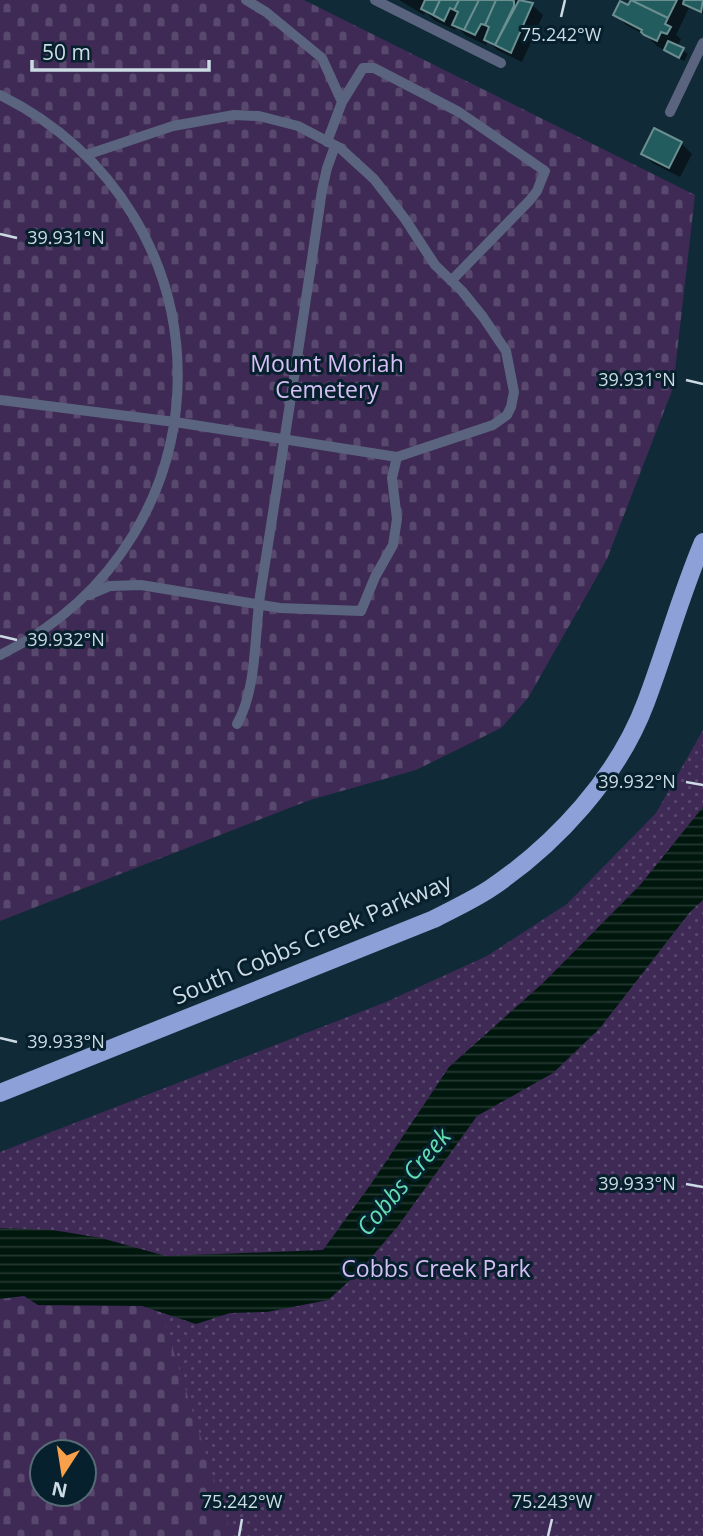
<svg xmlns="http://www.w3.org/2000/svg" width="703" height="1536" font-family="'Open Sans',sans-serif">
	<defs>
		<pattern id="cemetery-stones" width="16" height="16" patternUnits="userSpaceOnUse" patternTransform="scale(1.75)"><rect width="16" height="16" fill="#3e2a55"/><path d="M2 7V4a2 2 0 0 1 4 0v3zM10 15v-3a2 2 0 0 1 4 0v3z" fill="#59486d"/></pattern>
		<pattern id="park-dots" width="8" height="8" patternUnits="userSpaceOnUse" patternTransform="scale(1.75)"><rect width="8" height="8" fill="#3e2a55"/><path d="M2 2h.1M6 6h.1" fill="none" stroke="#59486d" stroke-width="1.8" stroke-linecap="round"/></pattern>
		<pattern id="water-rules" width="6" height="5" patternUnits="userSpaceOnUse" patternTransform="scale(1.75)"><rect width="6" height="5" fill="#00170e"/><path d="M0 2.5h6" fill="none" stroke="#243831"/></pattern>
	</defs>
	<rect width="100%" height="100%" fill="#112a37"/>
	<path fill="url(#cemetery-stones)" fill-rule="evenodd" d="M0 0H304L695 195 673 388 607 559 528 698 501 728 416 770 310 800 0 921Z
		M0 1288 156 1295 238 1536H0ZM42 1452H84V1494H42Z"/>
	<path fill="url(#park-dots)" d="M703 730V1536H232L144 1258H0V1152L386 1002 487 956 567 904 656 813Z"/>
	<path fill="url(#water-rules)" d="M703 807V900L690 912 600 1028 553 1073 477 1116 398 1226 357 1274 328 1300 267 1312 230 1313 196 1324 142 1306 38 1305 24 1296 0 1299V1228L53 1230 101 1238 166 1256 323 1250 371 1184 449 1067 543 983 641 884Z"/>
	<path fill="#0007" d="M399 0H523L532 5 543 15 522 62 497 50 488 41 486 45 465 35 457 26 455 30 434 20 425 12 424 15Z
		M632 0H682L685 3 686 0H703V14L689 8 676 35 681 39 677 47 688 54 684 61 657 46 647 36 626 25 615 14 628 7Z
		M681 143 692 154 680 177 654 164 643 154Z"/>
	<path fill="#225c5f" stroke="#6b8e90" stroke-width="2" d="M425 0H440L433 15 421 9Z
		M440 0H459L454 10 450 8 444 21 433 15Z
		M459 0H479L464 30 452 25 458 12 454 10Z
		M479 0H496L485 25 481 24 475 35 464 30Z
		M496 0H511L514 1V6L495 45 484 40 489 27 485 25Z
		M519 0 533 3 511 53 495 45Z
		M631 0 668 18 665 24 671 27 667 34 661 32 657 41 644 35 641 32 642 30 613 15 620 1 628 5Z
		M631 0H677L668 18Z
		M684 0H703L701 12 683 4Z
		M668 41 684 48 679 58 664 50Z
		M654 128 682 142 669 168 641 154Z"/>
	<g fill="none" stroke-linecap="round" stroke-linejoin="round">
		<path stroke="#5a647f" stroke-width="10" d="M246 0 266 12 322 58 342 102 327 142
			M375 0 501 63
			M0 95C237 213 237 538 0 655
			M342 102 363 68H374L459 112 545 171 537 191 530 200 451 281
			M670 112 703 43
			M0 400 175 422 397 457 493 425 507 415 511 407 514 392 506 351 483 317 462 291 435 265 405 219 374 179 340 148 298 126 259 116 234 115 173 126 86 155
			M89 595 110 586 141 585 280 608 361 611 375 577 393 545 397 519 392 478 397 457
			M237 724C258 687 254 631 261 589 282 456 303 323 322 190L327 168 335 146"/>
		<path stroke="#8da0d7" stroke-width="18" d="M0 1093 434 919C453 909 473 900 491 888 556 844 618 777 646 702 666 649 681 594 703 542"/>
	</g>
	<path fill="none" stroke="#ccdbe4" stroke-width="2.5" d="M561 17 565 0M0 234 17 238M686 380 703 384M0 636 17 640M686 782 703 785M0 1038 17 1042M686 1184 703 1187M239 1536 242 1519M548 1536 552 1519"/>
	<g text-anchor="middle" stroke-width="6" stroke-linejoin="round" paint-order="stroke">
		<g font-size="23" fill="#d6bff5" stroke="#07202d">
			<text x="327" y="372">Mount Moriah<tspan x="327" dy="26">Cemetery</tspan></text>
			<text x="436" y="1277">Cobbs Creek Park</text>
		</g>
		<g font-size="23" fill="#ccdbe4" stroke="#07202d">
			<text transform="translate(312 939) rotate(-23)" y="8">South Cobbs Creek Parkway</text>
		</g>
		<g font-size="24" font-style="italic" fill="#63deb1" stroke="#07202d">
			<text transform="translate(404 1182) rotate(-50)" y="8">Cobbs Creek</text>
		</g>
	</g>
	<g font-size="18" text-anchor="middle" fill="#ccdbe4" stroke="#07202d" stroke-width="6" stroke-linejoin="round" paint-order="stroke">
		<text x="561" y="41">75.242°W</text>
		<text x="66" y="244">39.931°N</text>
		<text x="637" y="386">39.931°N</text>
		<text x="66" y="646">39.932°N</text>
		<text x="637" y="788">39.932°N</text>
		<text x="66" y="1048">39.933°N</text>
		<text x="637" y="1190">39.933°N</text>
		<text x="242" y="1508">75.242°W</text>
		<text x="552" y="1508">75.243°W</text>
	</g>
	<g transform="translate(63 1473) rotate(192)"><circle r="33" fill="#07202d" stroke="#566b76" stroke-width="2"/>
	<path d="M0-5L12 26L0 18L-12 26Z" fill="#f8a14a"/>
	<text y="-10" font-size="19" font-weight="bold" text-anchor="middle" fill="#ccdbe4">N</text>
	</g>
	<path d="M32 60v10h177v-10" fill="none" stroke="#ccdbe4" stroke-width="3.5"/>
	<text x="42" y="60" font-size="21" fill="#ccdbe4" stroke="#07202d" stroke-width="5" paint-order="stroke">50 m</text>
</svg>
